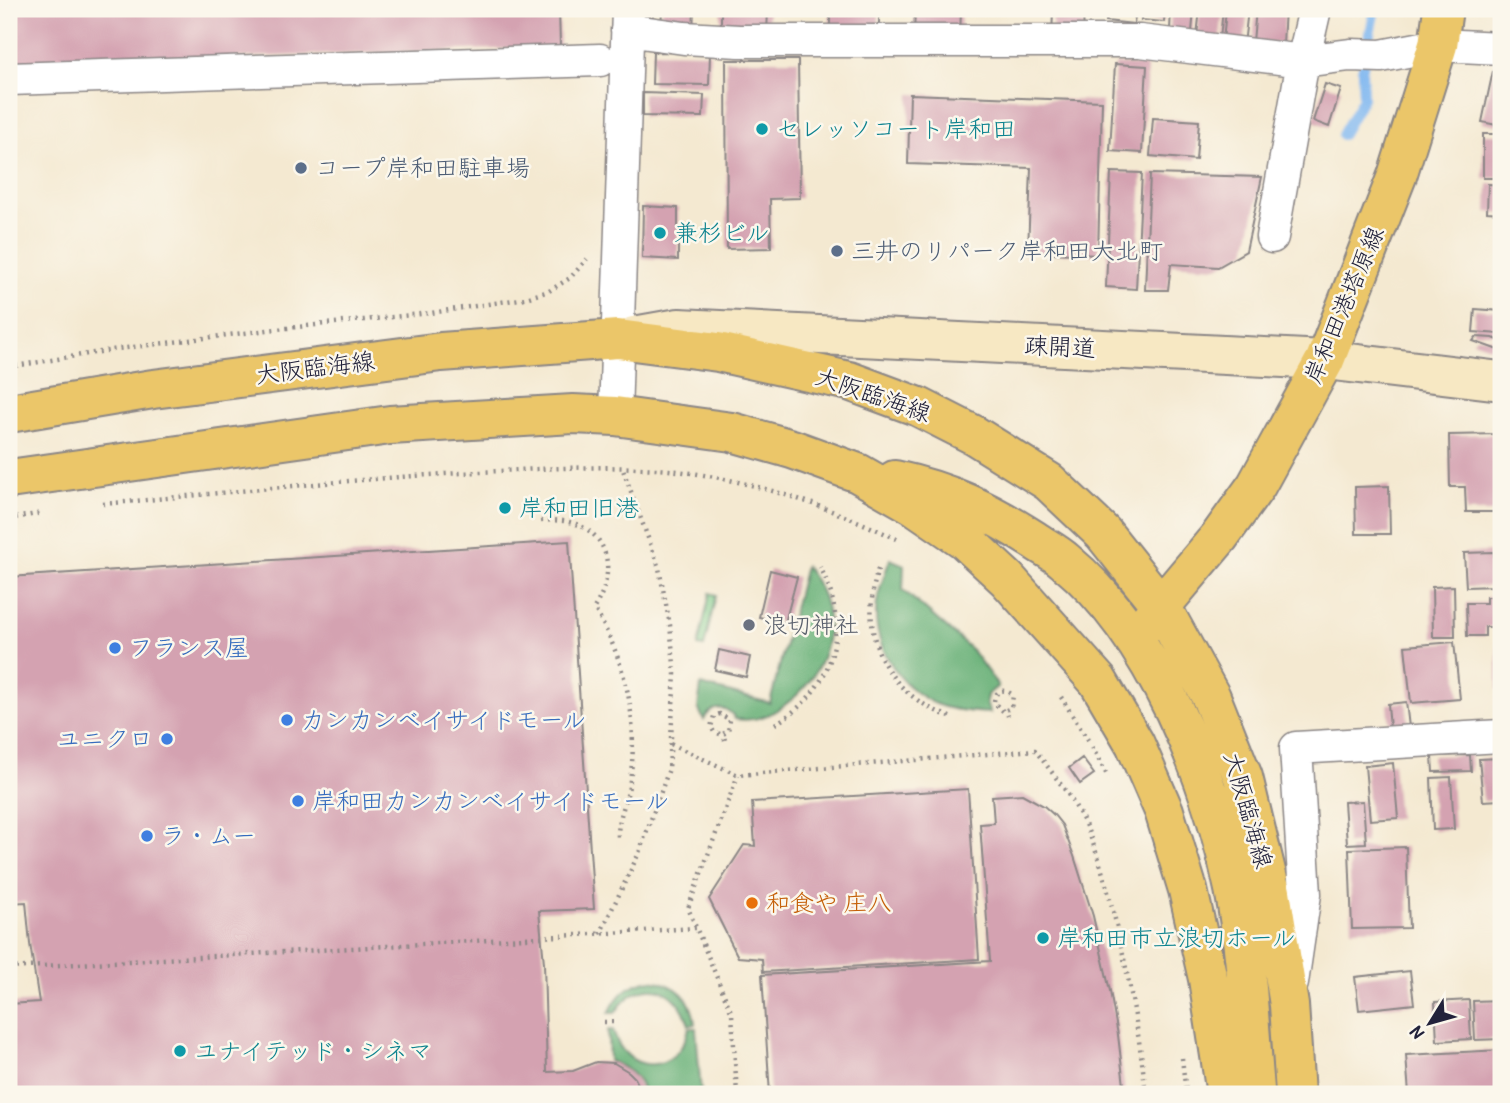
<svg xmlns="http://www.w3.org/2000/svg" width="1510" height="1103" font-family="'Patrick Hand','Klee One',sans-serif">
	<rect width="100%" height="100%" fill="#fbf7ec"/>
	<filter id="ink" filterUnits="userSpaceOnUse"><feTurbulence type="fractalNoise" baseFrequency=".0143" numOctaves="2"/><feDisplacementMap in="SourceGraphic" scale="14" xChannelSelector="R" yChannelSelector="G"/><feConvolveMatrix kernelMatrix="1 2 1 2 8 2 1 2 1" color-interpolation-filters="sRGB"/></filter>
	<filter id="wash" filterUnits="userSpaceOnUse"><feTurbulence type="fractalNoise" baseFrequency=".00686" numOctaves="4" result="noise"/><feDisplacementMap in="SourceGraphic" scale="28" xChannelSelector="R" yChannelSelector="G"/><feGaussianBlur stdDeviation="1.57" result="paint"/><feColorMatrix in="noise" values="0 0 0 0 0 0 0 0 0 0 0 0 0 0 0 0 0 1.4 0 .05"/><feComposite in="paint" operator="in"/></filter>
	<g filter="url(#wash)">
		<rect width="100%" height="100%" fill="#f4e9d1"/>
		<path fill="#82ce8c" stroke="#527864" stroke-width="2" d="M710 593 716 595 704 647 698 646Z"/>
		<path fill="#69b178" stroke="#466a5a" stroke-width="2" d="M890 559 904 565 903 590 971 649 998 686 987 695 986 703 990 713C973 712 957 711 941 706 904 693 875 651 876 612 877 594 884 576 890 559Z
			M805 566C810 573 816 581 820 589 840 631 822 678 786 704 769 716 756 722 735 719 728 705 711 705 704 720L698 708 701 685 770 703Z
			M651 980C677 984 693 998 695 1024L689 1025C678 983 638 976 615 1013H609C618 993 629 984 651 980Z
			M689 1028H696L701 1094H644C639 1076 627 1067 609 1061L608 1030H613C625 1077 679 1075 689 1028Z"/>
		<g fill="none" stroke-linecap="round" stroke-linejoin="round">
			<path stroke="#81b8f0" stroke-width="10" d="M1342 135 1363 98 1362 71 1375 9"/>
		</g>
		<g id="blocks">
			<path fill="#d4a2b1" d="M9 9H559L560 47 9 65Z
				M662 9H694L693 30 661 28Z
				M721 9H768L767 34 721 32Z
				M830 9H879V31L830 29Z
				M915 9H961L960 38 914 36Z
				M1053 9H1083L1084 38 1052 39Z
				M1107 9H1136L1134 24 1106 21Z
				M1142 9H1165L1164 22 1141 20Z
				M1171 9H1194L1192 32 1170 30Z
				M1200 9H1223L1220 39 1197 36Z
				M1226 9H1248L1244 45 1223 42Z
				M1256 9H1285L1283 44 1253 42Z
				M653 52 710 53 709 85 652 84Z
				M726 60H798L800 198 770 199 771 248 727 249Z
				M1115 64 1147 66 1142 153 1110 151Z
				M1493 71 1501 72V126L1482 122Z
				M1325 84 1341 89 1329 127 1313 121Z
				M643 93 704 95 703 117 643 116Z
				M910 94 1102 101 1098 255 1028 252 1031 168 908 164Z
				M1153 118 1199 121 1196 160 1150 156Z
				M1483 134H1501V178H1483Z
				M1111 172 1142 173 1136 289 1106 287Z
				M1150 174 1262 177 1246 251 1218 267 1171 264 1168 290H1145Z
				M1488 184 1501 185V213L1487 212Z
				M643 206 678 208V260L642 258Z
				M1475 309 1501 311 1500 334 1473 332Z
				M1476 337 1493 338 1501 341V351L1473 341Z
				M1501 434V512H1466L1465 487H1450L1449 435Z
				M1389 486 1390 534H1356L1355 487Z
				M569 541 594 909 539 911 544 963 547 1072 573 1071 596 1062 614 1063 629 1072 635 1078 643 1094H9V1004L39 1002 30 944 26 902 9 903V700L15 699 9 614V577Z
				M1494 552 1496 586 1466 587 1464 553Z
				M770 570 797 577 785 623 759 617Z
				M1454 586 1455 637H1433L1432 587Z
				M1486 597H1498L1499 627H1485V636H1467L1466 603H1486Z
				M1497 639H1501V689H1497Z
				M1454 642 1460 699 1411 703 1405 646Z
				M719 650 750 657 746 677 715 670Z
				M1406 702 1409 727 1390 729 1388 704Z
				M1470 755 1471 771 1433 772 1432 756Z
				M1082 758 1094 774 1080 784 1069 768Z
				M1501 758V800L1483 801 1479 759Z
				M1393 763 1398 818 1370 820 1365 766Z
				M1451 777 1454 829 1433 830 1431 778Z
				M968 789 979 959 763 972 762 959 738 957 709 899 744 845 755 846 752 802Z
				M1022 794 1044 806 1054 815 1062 825 1074 856 1093 916 1110 991 1118 1035 1125 1094H770L762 975 990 961 980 824 994 823 992 796Z
				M1363 801 1366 843 1347 844 1344 802Z
				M1406 847 1409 928 1352 929 1349 849Z
				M1410 971 1414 1004 1359 1010 1355 977Z
				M1469 1000 1471 1039 1437 1041 1435 1002Z
				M1501 1000V1039L1475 1040 1473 1001Z
				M1501 1050V1094H1409L1406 1055Z"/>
		</g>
	</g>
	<g filter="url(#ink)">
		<use href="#blocks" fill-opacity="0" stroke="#8b8686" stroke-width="2"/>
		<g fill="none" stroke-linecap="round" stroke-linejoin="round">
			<g stroke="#8b8686" stroke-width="35">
				<path id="street" d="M627 30 684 38 739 41H1140L1303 61 1350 55 1381 56 1438 45 1501 48
					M9 79 600 60
					M1272 237 1303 61 1315 9
					M615 416 628 10
					M1292 983 1305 894 1296 748 1501 736"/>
			</g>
			<g stroke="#8b8686" stroke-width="42">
				<path id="secondary" d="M634 336 679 328 1325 360 1501 381"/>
			</g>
			<g stroke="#8b8686" stroke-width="42">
				<path id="primary" d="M9 413 153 389 441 352 618 339 718 352 849 381 919 407 974 435 1049 482 1103 533 1161 606 1211 697 1243 777 1271 892 1289 1005 1295 1094
					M9 479 390 425 573 414 615 416 732 432 792 449 858 473 914 505 965 540 1007 579 1098 681 1135 744 1164 811 1188 890 1208 979 1226 1094
					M895 480C950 492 987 510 1034 540 1044 547 1056 553 1065 561 1155 635 1211 778 1234 889 1247 955 1249 1023 1255 1089L1251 1094
					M1146 624 1220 536 1256 486 1325 360 1397 176 1438 45 1443 9"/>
			</g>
			<path stroke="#8b8686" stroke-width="4.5" stroke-dasharray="2 5" stroke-linecap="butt" d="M9 367 118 349 268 330 431 313 526 298 549 291 570 278 587 259
				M103 504C235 492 367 477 500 471 556 468 613 465 669 470 749 479 825 505 897 539
				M9 519 42 513
				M541 521C599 514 625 560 594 608 627 663 640 723 629 786 626 804 617 820 618 839
				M878 569C858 636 884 692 950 717
				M1061 697 1088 740
				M1003 711 994 703C994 690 1005 687 1013 696L1011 708 1006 710 1008 716
				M775 724C834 690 852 627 820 567
				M720 734 714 732 711 727 714 716 720 714 730 720 728 731 723 734 725 740
				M671 744 738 775 1035 750C1052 773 1070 794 1083 820 1097 849 1105 880 1113 911 1128 971 1139 1032 1146 1094
				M1092 747 1108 777
				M600 934 639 853 669 769 675 674 670 625 659 568 622 467
				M9 968 696 928
				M604 1022H617
				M1182 1058 1186 1094
				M737 1094 732 1014 688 908 738 775"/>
			<use href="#street" stroke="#fff" stroke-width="32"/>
			<use href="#secondary" stroke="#f7e8c3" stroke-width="38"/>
			<use href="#primary" stroke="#ebc669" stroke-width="38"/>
		</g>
	</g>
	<g fill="#0f9aa8" stroke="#fbf7ec" stroke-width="2.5">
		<circle cx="762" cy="129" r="7"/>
		<circle cx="660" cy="233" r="7"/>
		<circle cx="505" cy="508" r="7"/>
		<circle cx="1043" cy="938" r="7"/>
		<circle cx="180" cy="1051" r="7"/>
	</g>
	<g fill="#5c6f8a" stroke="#fbf7ec" stroke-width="2.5">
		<circle cx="301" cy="168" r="7"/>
		<circle cx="837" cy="251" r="7"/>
	</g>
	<circle fill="#6b7280" stroke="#fbf7ec" stroke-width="2.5" cx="749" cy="625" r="7"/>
	<g fill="#3f7fe0" stroke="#fbf7ec" stroke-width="2.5">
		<circle cx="115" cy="648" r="7"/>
		<circle cx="287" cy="720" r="7"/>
		<circle cx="167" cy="739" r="7"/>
		<circle cx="298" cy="801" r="7"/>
		<circle cx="147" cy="836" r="7"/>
	</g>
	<circle fill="#e8710a" stroke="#fbf7ec" stroke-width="2.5" cx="752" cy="903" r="7"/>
	<g text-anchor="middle" stroke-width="5" stroke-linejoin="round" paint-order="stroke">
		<g font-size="24" fill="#0d838f" stroke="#fbf7ec" text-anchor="start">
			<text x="776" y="137">セレッソコート岸和田</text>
			<text x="674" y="241">兼杉ビル</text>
			<text x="519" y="516">岸和田旧港</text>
			<text x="1057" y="946">岸和田市立浪切ホール</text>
			<text x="194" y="1059">ユナイテッド・シネマ</text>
		</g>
		<g font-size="24" fill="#4e5e75" stroke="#fbf7ec" text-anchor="start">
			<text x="315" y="176">コープ岸和田駐車場</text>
			<text x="851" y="259">三井のリパーク岸和田大北町</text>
		</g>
		<g font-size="24" fill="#22223b" stroke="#fbf7ec">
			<text transform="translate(1344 305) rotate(-67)" y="8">岸和田港塔原線</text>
			<text transform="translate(1060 347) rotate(3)" y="8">疎開道</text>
			<text transform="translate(315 368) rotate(-7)" y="8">大阪臨海線</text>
			<text transform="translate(873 395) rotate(19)" y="8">大阪臨海線</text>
			<text transform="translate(1248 810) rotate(74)" y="8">大阪臨海線</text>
		</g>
		<g font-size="24" fill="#5b616d" stroke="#fbf7ec" text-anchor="start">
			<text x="763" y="633">浪切神社</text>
		</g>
		<g font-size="24" fill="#366cbe" stroke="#fbf7ec" text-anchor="start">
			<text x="129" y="656">フランス屋</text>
			<text x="301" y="728">カンカンベイサイドモール</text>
			<text x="153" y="747" text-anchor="end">ユニクロ</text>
			<text x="312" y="809">岸和田カンカンベイサイドモール</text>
			<text x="161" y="844">ラ・ムー</text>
		</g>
		<g font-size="24" fill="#c56008" stroke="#fbf7ec" text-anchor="start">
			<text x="766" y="911">和食や 庄八</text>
		</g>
	</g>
	<rect width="1510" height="1103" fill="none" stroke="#fbf7ec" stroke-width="35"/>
	<g transform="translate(1430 1023) rotate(233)" stroke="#fbf7ec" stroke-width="5" paint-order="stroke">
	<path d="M0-5L12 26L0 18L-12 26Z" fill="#22223b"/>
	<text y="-10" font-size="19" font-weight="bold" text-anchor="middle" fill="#22223b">N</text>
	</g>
</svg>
